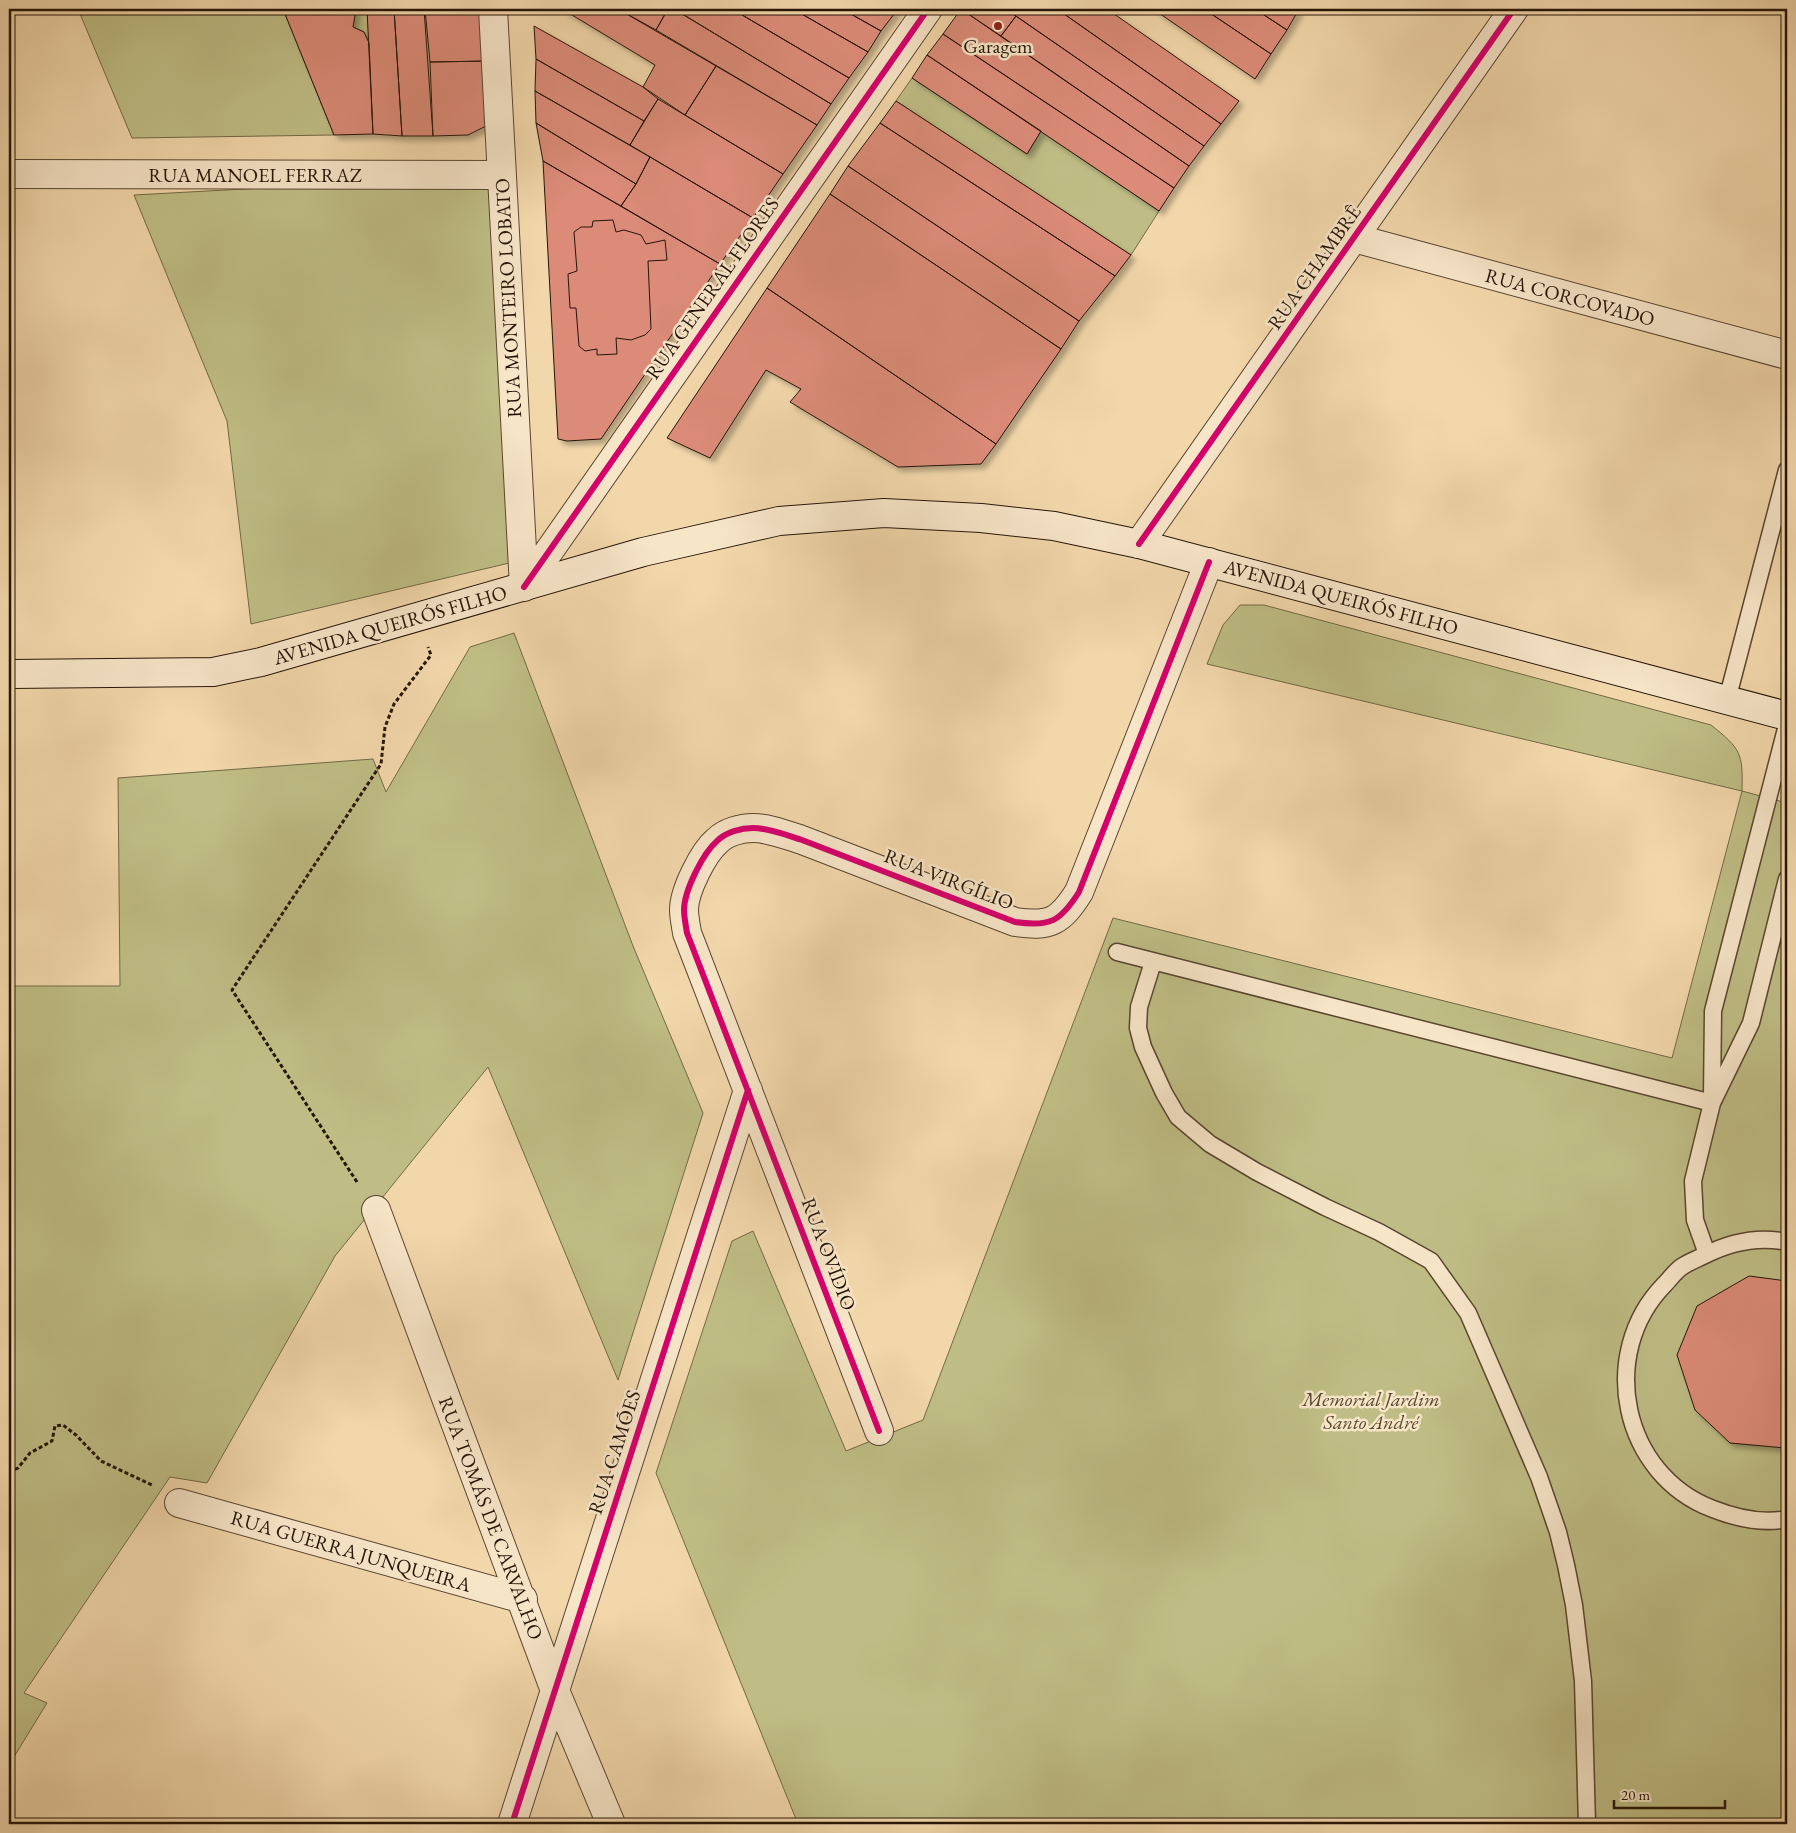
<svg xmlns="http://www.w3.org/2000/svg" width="1796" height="1833" font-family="'EB Garamond',serif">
	<defs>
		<filter id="shadow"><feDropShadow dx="4.5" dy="4.5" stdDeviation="2.5" flood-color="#0004"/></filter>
	</defs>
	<rect width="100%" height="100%" fill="#f2d7aa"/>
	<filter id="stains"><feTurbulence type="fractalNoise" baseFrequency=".004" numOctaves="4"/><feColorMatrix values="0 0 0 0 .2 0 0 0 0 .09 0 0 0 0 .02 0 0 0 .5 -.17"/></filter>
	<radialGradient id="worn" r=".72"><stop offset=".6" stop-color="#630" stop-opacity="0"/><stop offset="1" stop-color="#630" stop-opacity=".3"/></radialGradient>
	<path fill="#bfbd85" stroke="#726946" d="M78 9H283L334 135 132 138Z
		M356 9H367L369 43 364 32 353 27Z
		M912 78 1027 154 1041 131 1159 211 1131 255 896 101Z
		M502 175 522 560 251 624 227 421 134 195Z
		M1240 605H1264L1711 725C1741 749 1743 753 1742 791L1787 803V1824H798L656 1473 732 1241 753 1231 846 1451 923 1420 1113 918 1672 1058 1742 791 1207 664 1223 625Z
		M514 633 633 946 703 1113 618 1380 488 1067 335 1256 207 1483 170 1477 24 1693 47 1703 9 1765V853L10 986H120L118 778 373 759 386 792 470 647Z"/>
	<path fill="#db8b78" stroke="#261508" filter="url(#shadow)" d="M283 9H356L353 27 364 32 369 43 373 134 334 135Z
		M367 9H394L402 136 373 134Z
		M394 9H424L433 136H402Z
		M425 9H485L489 61 430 62Z
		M562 9H618L716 66 685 115 643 87 655 65Z
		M618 9H668L656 30Z
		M668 9H674L831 104 817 125 656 30Z
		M674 9H732L849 78 831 104Z
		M732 9H793L868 52 849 78Z
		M793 9H842L881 31 868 52Z
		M842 9H898L881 31Z
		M961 9 1189 166 1174 188 943 34Z
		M961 9H1005L1016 16 1001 36Z
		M1013 9H1057L1221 124 1204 146 1010 12Z
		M1057 9H1107L1239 101 1221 124Z
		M1153 9H1204L1271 54 1255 79Z
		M1204 9H1255L1287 30 1271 54Z
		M1255 9H1299L1287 30Z
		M1016 16 1204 146 1189 166 1001 36Z
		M534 26 643 87 658 99 644 121 536 59Z
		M943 34 1174 188 1159 211 927 55Z
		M927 55 1041 131 1027 154 912 78Z
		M536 59 644 121 630 145 535 91Z
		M489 61 490 124 468 135 433 136 430 62Z
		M716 66 817 125 783 174 685 115Z
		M535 91 650 157 636 184 536 123Z
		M658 99 783 174 753 218 630 145Z
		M896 101 1131 255 1115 276 880 123Z
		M536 123 636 184 621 206 543 161Z
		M880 123 1115 276 1079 321 848 166Z
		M650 157 753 218 720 264 621 206 636 184Z
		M543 161 720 264 601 439 567 441 558 439Z
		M848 166 1079 321 1061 349 830 194Z
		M830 194 1061 349 996 444 767 288Z
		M613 220 616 232 624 230 641 235 646 244 665 240 667 260 648 261 651 329 645 335 631 340 616 338 617 354 597 355V349L585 351 579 346 576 308H570L568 274 577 271 574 232 581 227H592L593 221Z
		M767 288 996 444 981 464 898 467 790 402 801 389 766 370 710 458 667 438Z
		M1749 1276 1787 1281V1447L1785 1448 1730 1443 1695 1410 1677 1355 1697 1306Z"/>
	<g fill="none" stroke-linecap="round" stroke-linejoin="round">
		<g stroke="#594630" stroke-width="19">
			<path id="service" d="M1727 700 1787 470
				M1117 952 1712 1103
				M1153 962 1139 1007 1138 1028 1143 1047 1164 1093 1178 1117 1210 1144 1257 1172 1325 1207 1379 1232 1431 1261 1468 1313 1539 1477 1558 1532 1566 1565 1574 1605 1583 1681 1587 1824
				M1712 1098 1713 1011 1787 725
				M1787 1242C1758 1236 1730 1242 1703 1256 1697 1259 1689 1262 1683 1266 1676 1270 1670 1279 1664 1285 1597 1354 1622 1475 1713 1509 1736 1518 1763 1524 1787 1519
				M1707 1254 1695 1220 1693 1181 1712 1103 1751 1023 1787 879"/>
		</g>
		<g stroke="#594630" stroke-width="30">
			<path id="minor" d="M493 9 524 587
				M9 174 502 175
				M1354 238 1787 355
				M524 587 928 9
				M376 1210 554 1688 611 1824
				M879 1431 687 933C686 926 684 917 684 910 684 891 703 853 717 841 726 832 741 828 753 828 769 828 786 835 802 840L1015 922C1050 927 1060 922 1079 892L1209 562
				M179 1503 523 1599
				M512 1824 748 1090"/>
		</g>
		<g stroke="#594630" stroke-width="30">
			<path id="tertiary" d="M1139 544 1514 9"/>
		</g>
		<g stroke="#261508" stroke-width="30">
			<path id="secondary" d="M9 674 213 672 261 662 643 552 779 521 884 513 981 518 1054 526 1139 544 1787 716"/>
		</g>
		<path stroke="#261508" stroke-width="3" stroke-dasharray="4 2.5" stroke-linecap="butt" d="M357 1182 232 990 381 764 385 727 394 704 431 655 428 647
			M9 1472 18 1468 30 1453 52 1441 55 1426 63 1425 76 1435 101 1461 152 1485
			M36 1822 41 1824"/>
		<use href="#service" stroke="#f7e5c8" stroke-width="16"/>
		<use href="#minor" stroke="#f7e5c8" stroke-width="28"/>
		<use href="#tertiary" stroke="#f7e5c8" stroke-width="28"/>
		<use href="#secondary" stroke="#f7e5c8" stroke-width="28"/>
		<g stroke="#f7e5c8" stroke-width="9">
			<path id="cycleway" d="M1139 544 1514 9
				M524 587 928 9
				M879 1431 687 933C686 926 684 917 684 910 684 891 703 853 717 841 726 832 741 828 753 828 769 828 786 835 802 840L1015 922C1050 927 1060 922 1079 892L1209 562
				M512 1824 748 1090"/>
		</g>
		<use href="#cycleway" stroke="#d6006c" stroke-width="6"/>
	</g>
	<circle fill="#8f2418" stroke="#f7e5c8" stroke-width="2" cx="998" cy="26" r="5"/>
	<g text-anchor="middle" stroke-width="5" stroke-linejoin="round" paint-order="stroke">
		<g font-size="20" fill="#261508" stroke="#f7e5c8">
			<text x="998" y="53">Garagem</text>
		</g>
		<g font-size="20" fill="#261508" stroke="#f7e5c8">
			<text x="255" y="182">RUA MANOEL FERRAZ</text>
			<text transform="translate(1314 267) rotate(-55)" y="7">RUA CHAMBRÊ</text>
			<text transform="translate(712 288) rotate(-55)" y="7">RUA GENERAL FLORES</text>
			<text transform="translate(1570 297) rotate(15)" y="7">RUA CORCOVADO</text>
			<text transform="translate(508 298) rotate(-93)" y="7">RUA MONTEIRO LOBATO</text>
			<text transform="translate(1341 597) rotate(15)" y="7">AVENIDA QUEIRÓS FILHO</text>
			<text transform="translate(390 625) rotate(-16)" y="7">AVENIDA QUEIRÓS FILHO</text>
			<text transform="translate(949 879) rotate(21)" y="7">RUA VIRGÍLIO</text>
			<text transform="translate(829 1254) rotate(69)" y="7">RUA OVÍDIO</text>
			<text transform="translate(614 1452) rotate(-72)" y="7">RUA CAMÕES</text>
			<text transform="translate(491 1518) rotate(69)" y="7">RUA TOMÁS DE CARVALHO</text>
			<text transform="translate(351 1551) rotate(16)" y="7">RUA GUERRA JUNQUEIRA</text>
		</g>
		<g font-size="20" font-style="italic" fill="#54472e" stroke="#f7e5c8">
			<text x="1371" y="1406">Memorial Jardim<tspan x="1371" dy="23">Santo André</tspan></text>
		</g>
	</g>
	<rect width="1796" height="1833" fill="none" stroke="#f2d7aa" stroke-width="30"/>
	<rect x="10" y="10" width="1776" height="1813" fill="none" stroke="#261508" stroke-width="2.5"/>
	<rect x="15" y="15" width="1766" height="1803" fill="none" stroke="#261508"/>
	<path d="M1614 1800v8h111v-8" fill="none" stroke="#261508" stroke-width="2.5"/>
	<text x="1621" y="1800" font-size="15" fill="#261508" stroke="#f7e5c8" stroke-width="4" paint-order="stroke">20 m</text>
	<rect width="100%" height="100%" filter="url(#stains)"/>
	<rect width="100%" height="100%" fill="url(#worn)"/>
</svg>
